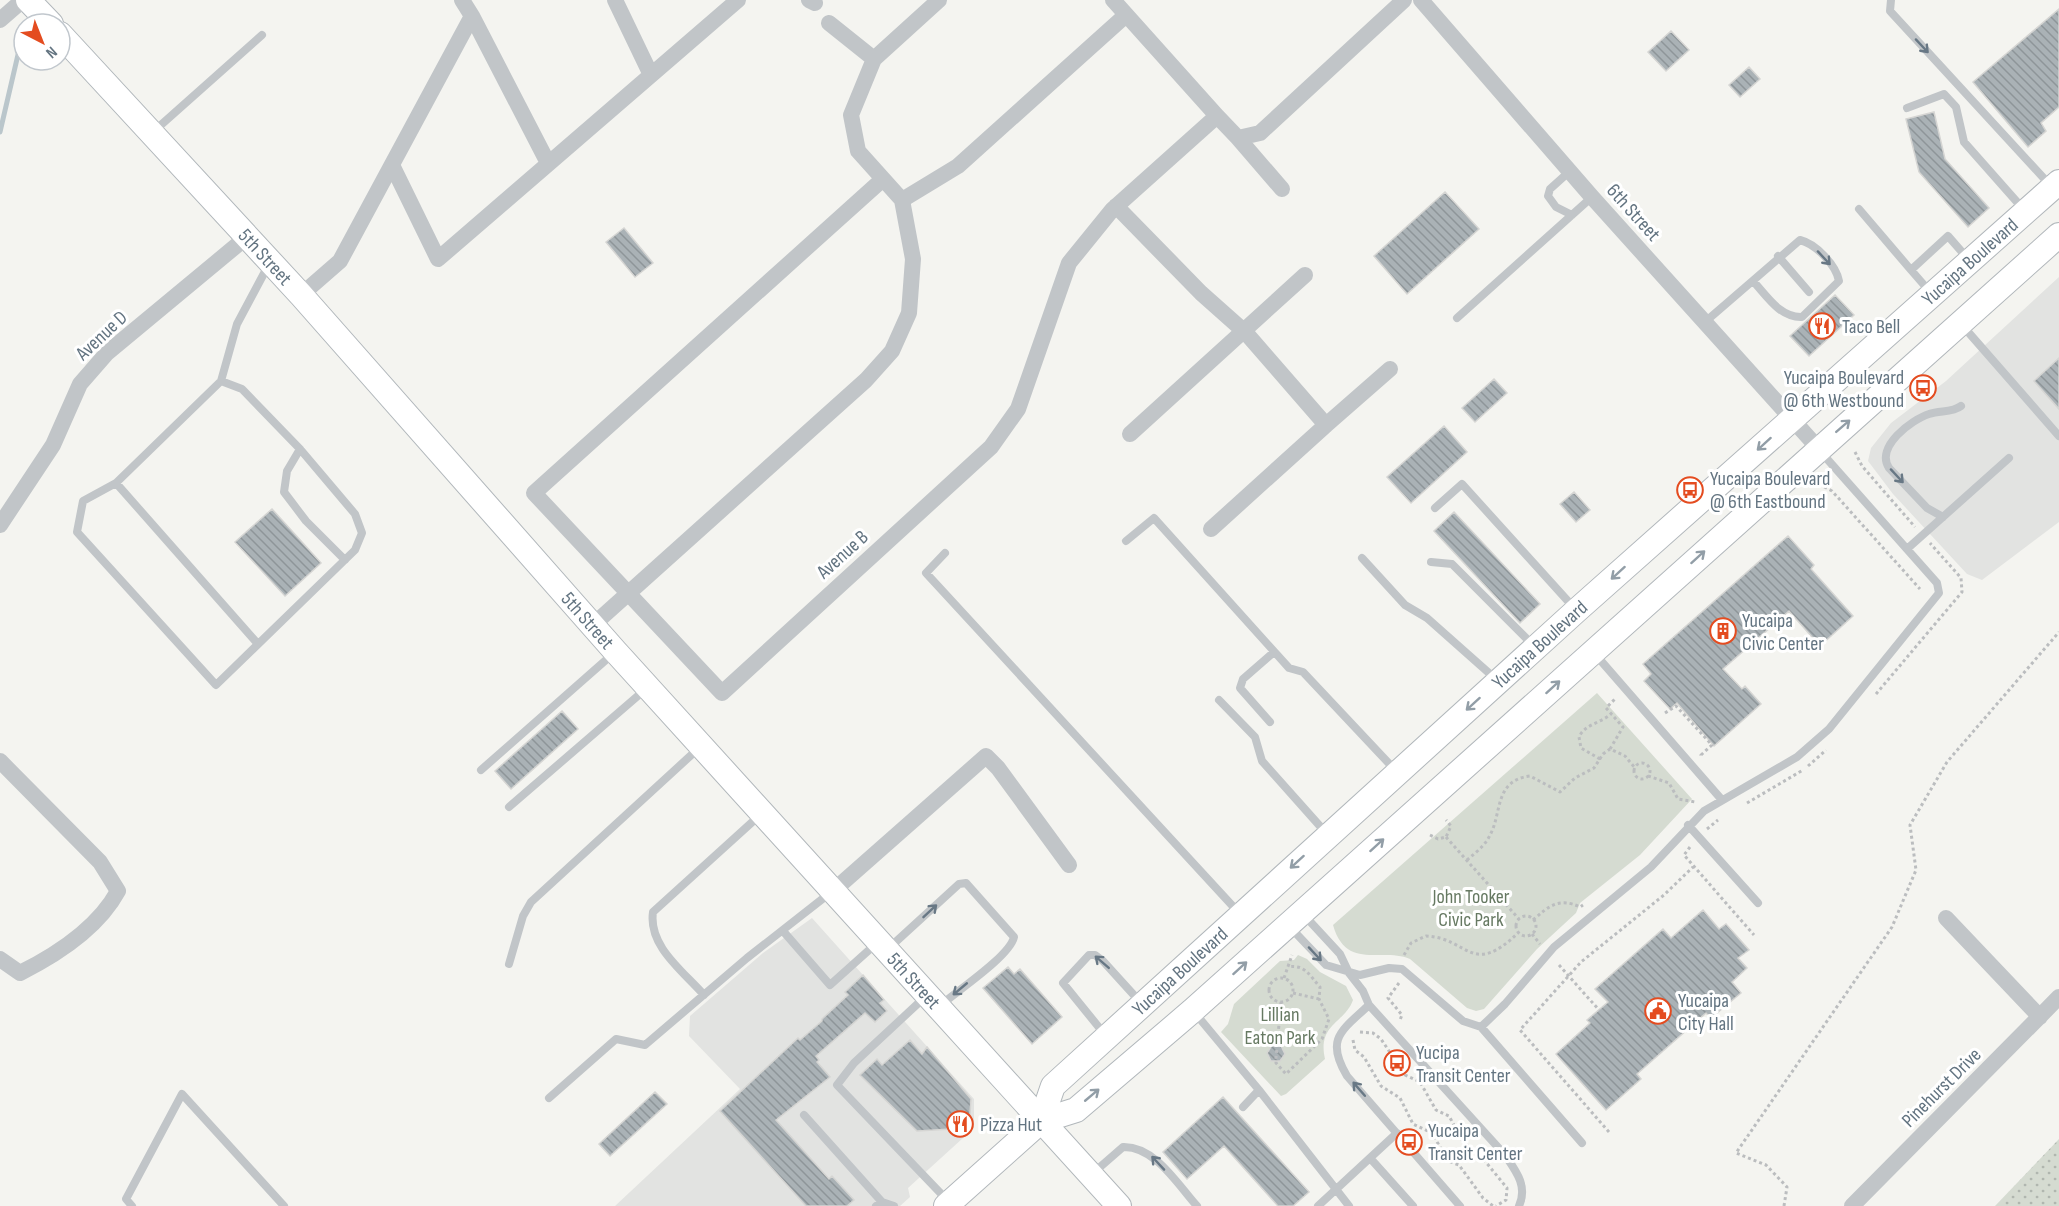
<svg xmlns="http://www.w3.org/2000/svg" width="2059" height="1206" font-family="'Sofia Sans Condensed',sans-serif">
	<defs>
		<pattern id="grass-dots" width="8" height="8" patternUnits="userSpaceOnUse" patternTransform="scale(1.5)"><rect width="8" height="8" fill="#d5dbd1"/><path d="M2 2h.1M6 6h.1" fill="none" stroke="#b0b6af" stroke-width="1.8" stroke-linecap="round"/></pattern>
		<pattern id="building-back-hatch" width="6" height="6" patternUnits="userSpaceOnUse" patternTransform="scale(1.5)"><rect width="6" height="6" fill="#aab2b6"/><path d="M-1 5l2 2M0 0l6 6M5-1l2 2" fill="none" stroke="#8e9599"/></pattern>
	</defs>
	<rect width="100%" height="100%" fill="#f4f4f0"/>
	<path fill="#e2e3e1" d="M2059 277V522L1982 580 1967 574 1893 494 1868 461 1871 448 1891 423 1946 381Z
		M812 918 974 1099V1128L908 1188 910 1197 900 1206H615L740 1089 689 1036 690 1016 763 953Z"/>
	<path fill="url(#grass-dots)" d="M2059 1139V1206H1995Z"/>
	<path fill="#d5dbd1" d="M1597 693 1692 799 1640 855 1580 903 1576 913 1537 949 1484 1009 1476 1011 1467 1008 1410 959C1382 947 1346 971 1333 925Z
		M1298 955 1307 959 1320 972 1346 986 1353 1000C1345 1023 1317 1024 1325 1059L1286 1094 1281 1096 1221 1032 1228 1024 1234 1004 1280 961 1294 960Z"/>
	<g fill="none" stroke-linecap="round" stroke-linejoin="round">
		<path stroke="#bac6cb" stroke-width="5" d="M0 132 20 46"/>
	</g>
	<path fill="url(#building-back-hatch)" stroke="#d5d5d3" stroke-width="1.5" d="M2059 9V107L2041 123 2046 131 2028 147 1973 82Z
		M1671 31 1689 50 1666 71 1648 52Z
		M1749 67 1760 79 1740 97 1729 85Z
		M1934 112 1945 159 1989 208 1968 227 1919 172 1906 119Z
		M1445 192 1479 229 1407 294 1374 256Z
		M624 228 653 263 635 277 606 242Z
		M1835 295 1854 315 1809 356 1790 336Z
		M2059 358V409L2034 381Z
		M1494 379 1507 393 1475 422 1462 408Z
		M1444 426 1467 452 1411 503 1387 477Z
		M1574 492 1590 510 1576 522 1560 504Z
		M272 509 321 563 285 596 235 542Z
		M1454 512 1540 604 1520 623 1434 531Z
		M1788 536 1814 565 1811 569 1853 616 1820 646 1789 611 1723 669 1742 689 1745 686 1761 704 1714 746 1677 703 1670 709 1644 681 1651 674 1643 664Z
		M562 711 578 729 511 789 495 771Z
		M1703 910 1719 929 1726 924 1749 950 1738 958 1747 968 1732 982 1741 993 1711 1018 1706 1013 1637 1074 1641 1079 1606 1110 1556 1054 1590 1023 1587 1020 1608 1002 1595 989 1663 929 1671 938Z
		M1008 967 1014 974 1020 969 1062 1017 1032 1044 983 988Z
		M863 975 884 1000 880 1003 887 1011 875 1022 865 1013 816 1056 819 1060 817 1062 830 1077 776 1120 829 1179 832 1176 854 1200 847 1206H806L720 1111 798 1038 800 1040 822 1021V1019L848 995 845 992Z
		M910 1040 922 1054 927 1047 971 1099 969 1128 917 1131 860 1075 877 1059 882 1065Z
		M1272 1045 1281 1046 1285 1054 1280 1061H1271L1267 1053Z
		M655 1092 667 1104 610 1156 599 1144Z
		M1223 1097 1309 1192 1293 1206H1278L1224 1146 1187 1179 1163 1152Z"/>
	<g fill="none" stroke-linecap="round" stroke-linejoin="round">
		<g stroke="#b1b7bb" stroke-width="26">
			<g id="secondary">
				<path d="M28 0 51 24"/>
				<path id="s1" d="M60 34 301 295 615 651 1119 1206"/>
				<path id="s2" d="M1041 1121 1053 1086 1576 611 2059 182"/>
				<path d="M946 1206 1041 1121 1076 1110 1192 1011 2059 235"/>
			</g>
		</g>
		<path stroke="#bbbdbf" stroke-width="3" stroke-dasharray="3 3" stroke-linecap="butt" d="M1855 452 1862 466 1915 527
			M1819 484 1832 491 1920 589
			M1876 694 1962 592 1961 578 1930 543
			M1665 713 1676 706 1712 745 1701 755 1703 757
			M1610 749 1623 727 1606 708 1616 698
			M1600 759 1581 748 1579 737C1585 724 1601 723 1611 714
			M1634 771a8 8 0 1 1 16 0a8 8 0 1 1-16 0Z
			M1808 766 1826 750
			M1648 776 1669 783 1678 799 1695 802
			M1747 803 1803 770
			M1707 829 1718 820
			M1430 835 1438 839 1446 837 1451 826 1446 820
			M1446 837 1519 919
			M1690 847 1684 855 1754 935
			M1467 860C1475 853 1485 846 1490 835 1502 814 1494 780 1530 776L1560 792 1575 778 1594 768 1603 754 1610 749 1625 756 1635 768
			M1516 926a10 10 0 1 1 20 0a10 10 0 1 1-20 0Z
			M1533 920C1549 906 1559 897 1580 907L1583 905
			M1532 934 1540 944
			M1404 955 1411 943 1426 936C1469 938 1471 978 1518 933
			M1559 965 1599 1010
			M1284 978 1292 955
			M1269 990a12 12 0 1 1 24 0a12 12 0 1 1-24 0Z
			M1399 983 1388 998 1402 1015 1400 1020
			M1293 993 1319 999
			M1281 1002 1276 1058V1063L1286 1074 1322 1039 1329 1019 1319 999 1320 987C1310 976 1305 964 1288 967
			M1360 1032 1373 1033 1381 1039 1405 1075 1420 1082 1436 1110 1449 1116 1464 1143 1480 1155 1507 1188 1506 1200 1496 1206
			M1353 1040 1355 1050 1364 1057 1381 1086 1400 1098 1413 1124 1432 1133 1448 1161 1459 1165 1483 1198 1493 1206
			M1609 1132 1520 1030 1581 962 1664 895 1693 867
			M1784 1206 1787 1187 1766 1165 1736 1153 1892 927 1916 870 1910 825 1947 762 2059 632"/>
		<path stroke="#c1c5c8" stroke-width="8" d="M1891 0 1890 11 2050 185
			M1907 108 1944 94 1956 107 1964 142 2025 211
			M153 132 262 35
			M1570 171 1550 189 1548 196 1556 207 1572 215
			M1859 209 1911 270
			M1778 256 1809 292
			M1931 293 1911 270 1948 236 1969 260
			M1457 318 1592 197
			M1705 322 1800 240C1816 244 1836 265 1839 281L1802 317C1780 318 1767 296 1753 281
			M1962 325 2059 436
			M221 381 242 389 300 449 355 514 362 533 355 550 216 685 77 532 83 501 116 483 221 381 237 324 269 264
			M300 449 287 471 284 492 306 521 345 560
			M116 483 258 644
			M1435 508 1462 484 1576 610
			M1943 517 1927 508 1889 468C1875 447 1911 420 1929 414 1940 410 1952 413 1961 406
			M1126 541 1154 518 1289 668 1303 672 1397 772
			M1907 549 2009 458
			M945 553 926 573 1240 914
			M1362 558 1405 605 1427 618 1498 681
			M1431 562 1452 564 1535 647
			M1595 654 1722 800
			M1219 700 1255 737 1262 761 1327 834
			M1270 722 1240 688 1243 679 1274 652
			M481 770 615 652
			M509 807 647 688
			M1688 825 1758 903
			M1304 915 1340 954 1349 973 1363 991 1369 1005 1505 1155C1516 1171 1528 1186 1519 1206
			M1289 926 1326 965 1360 975 1389 968 1402 969 1463 1021 1481 1027 1582 1143
			M783 931 830 985 878 942
			M889 948 959 884 966 883 1014 937C1010 956 957 991 941 1005
			M509 964 523 916 531 902 700 747
			M704 995C683 971 648 946 653 912L760 815
			M925 997 854 1063 837 1085 949 1202
			M1369 1005C1341 1031 1325 1039 1347 1076L1460 1206
			M1195 1013 1259 1090 1243 1107
			M1481 1027 1505 1004 1554 947 1651 867 1704 811 1797 757 1829 729 1939 593 1937 583 1820 451
			M1106 1036 1063 983 1089 955H1095L1103 961 1142 1004
			M1259 1090 1349 1206
			M549 1098 616 1039 645 1045 747 958 830 893
			M804 1115 882 1202
			M1370 1158 1413 1206
			M1092 1174 1123 1147C1155 1146 1178 1185 1197 1206
			M132 1206 126 1199 182 1094 284 1206
			M876 1206 882 1202 894 1206
			M1318 1206 1397 1133"/>
		<path stroke="#c1c5c8" stroke-width="16" d="M615 0 651 75
			M809 0 815 3
			M1421 0 1592 197 1818 448
			M472 16 548 163
			M0 20 23 0
			M874 59 939 0
			M1217 116 1238 138 1260 133 1404 0
			M1238 138 1282 189
			M392 165 438 259 738 0
			M883 179 534 493 722 693 991 447 1018 409 1069 263 1112 210 1217 116 1113 0
			M902 200 958 166 1126 15
			M1116 206 1201 293 1246 333 1326 425 1390 369
			M301 295 340 261 472 16 462 0
			M1130 434 1305 275
			M0 525 53 445 80 384 107 353 248 236
			M1211 529 1326 425
			M593 625 866 380 892 351 909 313 913 259 902 200 858 151 851 115 874 59 829 23
			M0 761 100 862 118 891C98 928 56 955 20 973L0 959
			M833 891 986 756 998 768 1069 865
			M1946 918 2040 1017
			M1852 1206 2059 997"/>
		<use href="#secondary" stroke="#fff" stroke-width="24"/>
	</g>
	<defs><path id="oneway-shaft" d="M-6 0H5M1.5-3L5.5 0L1.5 3" fill="none" stroke-width="1.6" stroke-linecap="round" stroke-linejoin="round" transform="scale(1.5)"/></defs>
	<g stroke="#687885">
		<use href="#oneway-shaft" transform="translate(1922 46) rotate(47)"/>
		<use href="#oneway-shaft" transform="translate(1824 258) rotate(47)"/>
		<use href="#oneway-shaft" transform="translate(1897 476) rotate(47)"/>
		<use href="#oneway-shaft" transform="translate(930 911) rotate(-43)"/>
		<use href="#oneway-shaft" transform="translate(1315 954) rotate(47)"/>
		<use href="#oneway-shaft" transform="translate(1102 962) rotate(-139)"/>
		<use href="#oneway-shaft" transform="translate(960 989) rotate(140)"/>
		<use href="#oneway-shaft" transform="translate(1359 1089) rotate(-131)"/>
		<use href="#oneway-shaft" transform="translate(1158 1163) rotate(-133)"/>
	</g>
	<g stroke="#929ea7">
		<use href="#oneway-shaft" transform="translate(1843 426) rotate(-41)"/>
		<use href="#oneway-shaft" transform="translate(1764 444) rotate(138)"/>
		<use href="#oneway-shaft" transform="translate(1698 557) rotate(-42)"/>
		<use href="#oneway-shaft" transform="translate(1618 573) rotate(138)"/>
		<use href="#oneway-shaft" transform="translate(1553 687) rotate(-42)"/>
		<use href="#oneway-shaft" transform="translate(1473 704) rotate(138)"/>
		<use href="#oneway-shaft" transform="translate(1377 845) rotate(-42)"/>
		<use href="#oneway-shaft" transform="translate(1297 862) rotate(138)"/>
		<use href="#oneway-shaft" transform="translate(1240 968) rotate(-42)"/>
		<use href="#oneway-shaft" transform="translate(1092 1095) rotate(-40)"/>
	</g>
	<defs>
		<g id="restaurant-ring" transform="scale(1.35)"><circle r="9.5" fill="#fff" stroke="#e44c20" stroke-width="1.5"/><path d="M-5-6h1v4h1v-4h1v4h1v-4h1v5L-1.5 .5V6h-2V.5L-5-1ZM5-6V6H3V1.5H1.5Q1.5-4 5-6Z" fill="#e44c20"/></g>
		<g id="bus-ring" transform="scale(1.35)"><circle r="9.5" fill="#fff" stroke="#e44c20" stroke-width="1.5"/><path d="M-5-6H5V4H4V6H2V4H-2V6H-4V4H-5ZM-3.5-4V0h7V-4ZM-3.5 1.2v1.5H-2V1.2ZM2 1.2v1.5H3.5V1.2Z" fill="#e44c20"/></g>
		<g id="building-ring" transform="scale(1.35)"><circle r="9.5" fill="#fff" stroke="#e44c20" stroke-width="1.5"/><path d="M-4-6H4V6H1V3H-1V6H-4ZM-2.5-4.3h1.7v1.8h-1.7ZM.8-4.3h1.7v1.8H.8ZM-2.5-1h1.7V.8h-1.7ZM.8-1h1.7V.8H.8Z" fill="#e44c20"/></g>
		<g id="civic-ring" transform="scale(1.35)"><circle r="9.5" fill="#fff" stroke="#e44c20" stroke-width="1.5"/><path d="M-.6-6.5H3V-4.5H.6V-3L4-1V1h2V6H-6V1h2V-1L-.6-3ZM-1.2 2.5V6h2.4V2.5Z" fill="#e44c20"/></g>
	</defs>
	<g fill-rule="evenodd">
		<use href="#restaurant-ring" x="1822" y="326"/>
		<use href="#bus-ring" x="1923" y="388"/>
		<use href="#bus-ring" x="1690" y="490"/>
		<use href="#building-ring" x="1723" y="631"/>
		<use href="#civic-ring" x="1658" y="1011"/>
		<use href="#bus-ring" x="1397" y="1063"/>
		<use href="#restaurant-ring" x="960" y="1124"/>
		<use href="#bus-ring" x="1409" y="1142"/>
	</g>
	<g text-anchor="middle" stroke-width="6" stroke-linejoin="round" paint-order="stroke">
		<g font-size="20" fill="#637481" stroke="#fff">
			<text transform="translate(1634 212) rotate(48)" y="7">6th Street</text>
			<text dy="7" stroke="none"><textPath href="#s1" startOffset="303">5th Street</textPath></text>
			<text dy="7" stroke="none"><textPath href="#s2" startOffset="1270">Yucaipa Boulevard</textPath></text>
			<text transform="translate(101 335) rotate(-43)" y="7">Avenue D</text>
			<text transform="translate(842 554) rotate(-42)" y="7">Avenue B</text>
			<text dy="7" stroke="none"><textPath href="#s1" startOffset="789">5th Street</textPath></text>
			<text dy="7" stroke="none"><textPath href="#s2" startOffset="694">Yucaipa Boulevard</textPath></text>
			<text dy="7" stroke="none"><textPath href="#s2" startOffset="208">Yucaipa Boulevard</textPath></text>
			<text dy="7" stroke="none"><textPath href="#s1" startOffset="1275">5th Street</textPath></text>
			<text transform="translate(1941 1087) rotate(-45)" y="7">Pinehurst Drive</text>
		</g>
		<g font-size="20" fill="#637481" stroke="#fff" text-anchor="start">
			<text x="1842" y="333">Taco Bell</text>
			<text x="1904" y="384" text-anchor="end">Yucaipa Boulevard<tspan x="1904" dy="23">@ 6th Westbound</tspan></text>
			<text x="1710" y="485">Yucaipa Boulevard<tspan x="1710" dy="23">@ 6th Eastbound</tspan></text>
			<text x="1742" y="627">Yucaipa<tspan x="1742" dy="23">Civic Center</tspan></text>
			<text x="1678" y="1007">Yucaipa<tspan x="1678" dy="23">City Hall</tspan></text>
			<text x="1416" y="1059">Yucipa<tspan x="1416" dy="23">Transit Center</tspan></text>
			<text x="980" y="1131">Pizza Hut</text>
			<text x="1428" y="1137">Yucaipa<tspan x="1428" dy="23">Transit Center</tspan></text>
		</g>
		<g font-size="20" fill="#667962" stroke="#fff">
			<text x="1471" y="903">John Tooker<tspan x="1471" dy="23">Civic Park</tspan></text>
			<text x="1280" y="1021">Lillian<tspan x="1280" dy="23">Eaton Park</tspan></text>
		</g>
	</g>
	<g transform="translate(42 42) rotate(138)"><circle r="28" fill="#ffffff" stroke="#c1c7cd" stroke-width="1.5"/>
	<path d="M0-4.5L10 22L0 15L-10 22Z" fill="#e44c20"/>
	<text y="-9" font-size="16" font-weight="bold" text-anchor="middle" fill="#637481">N</text>
	</g>
</svg>
